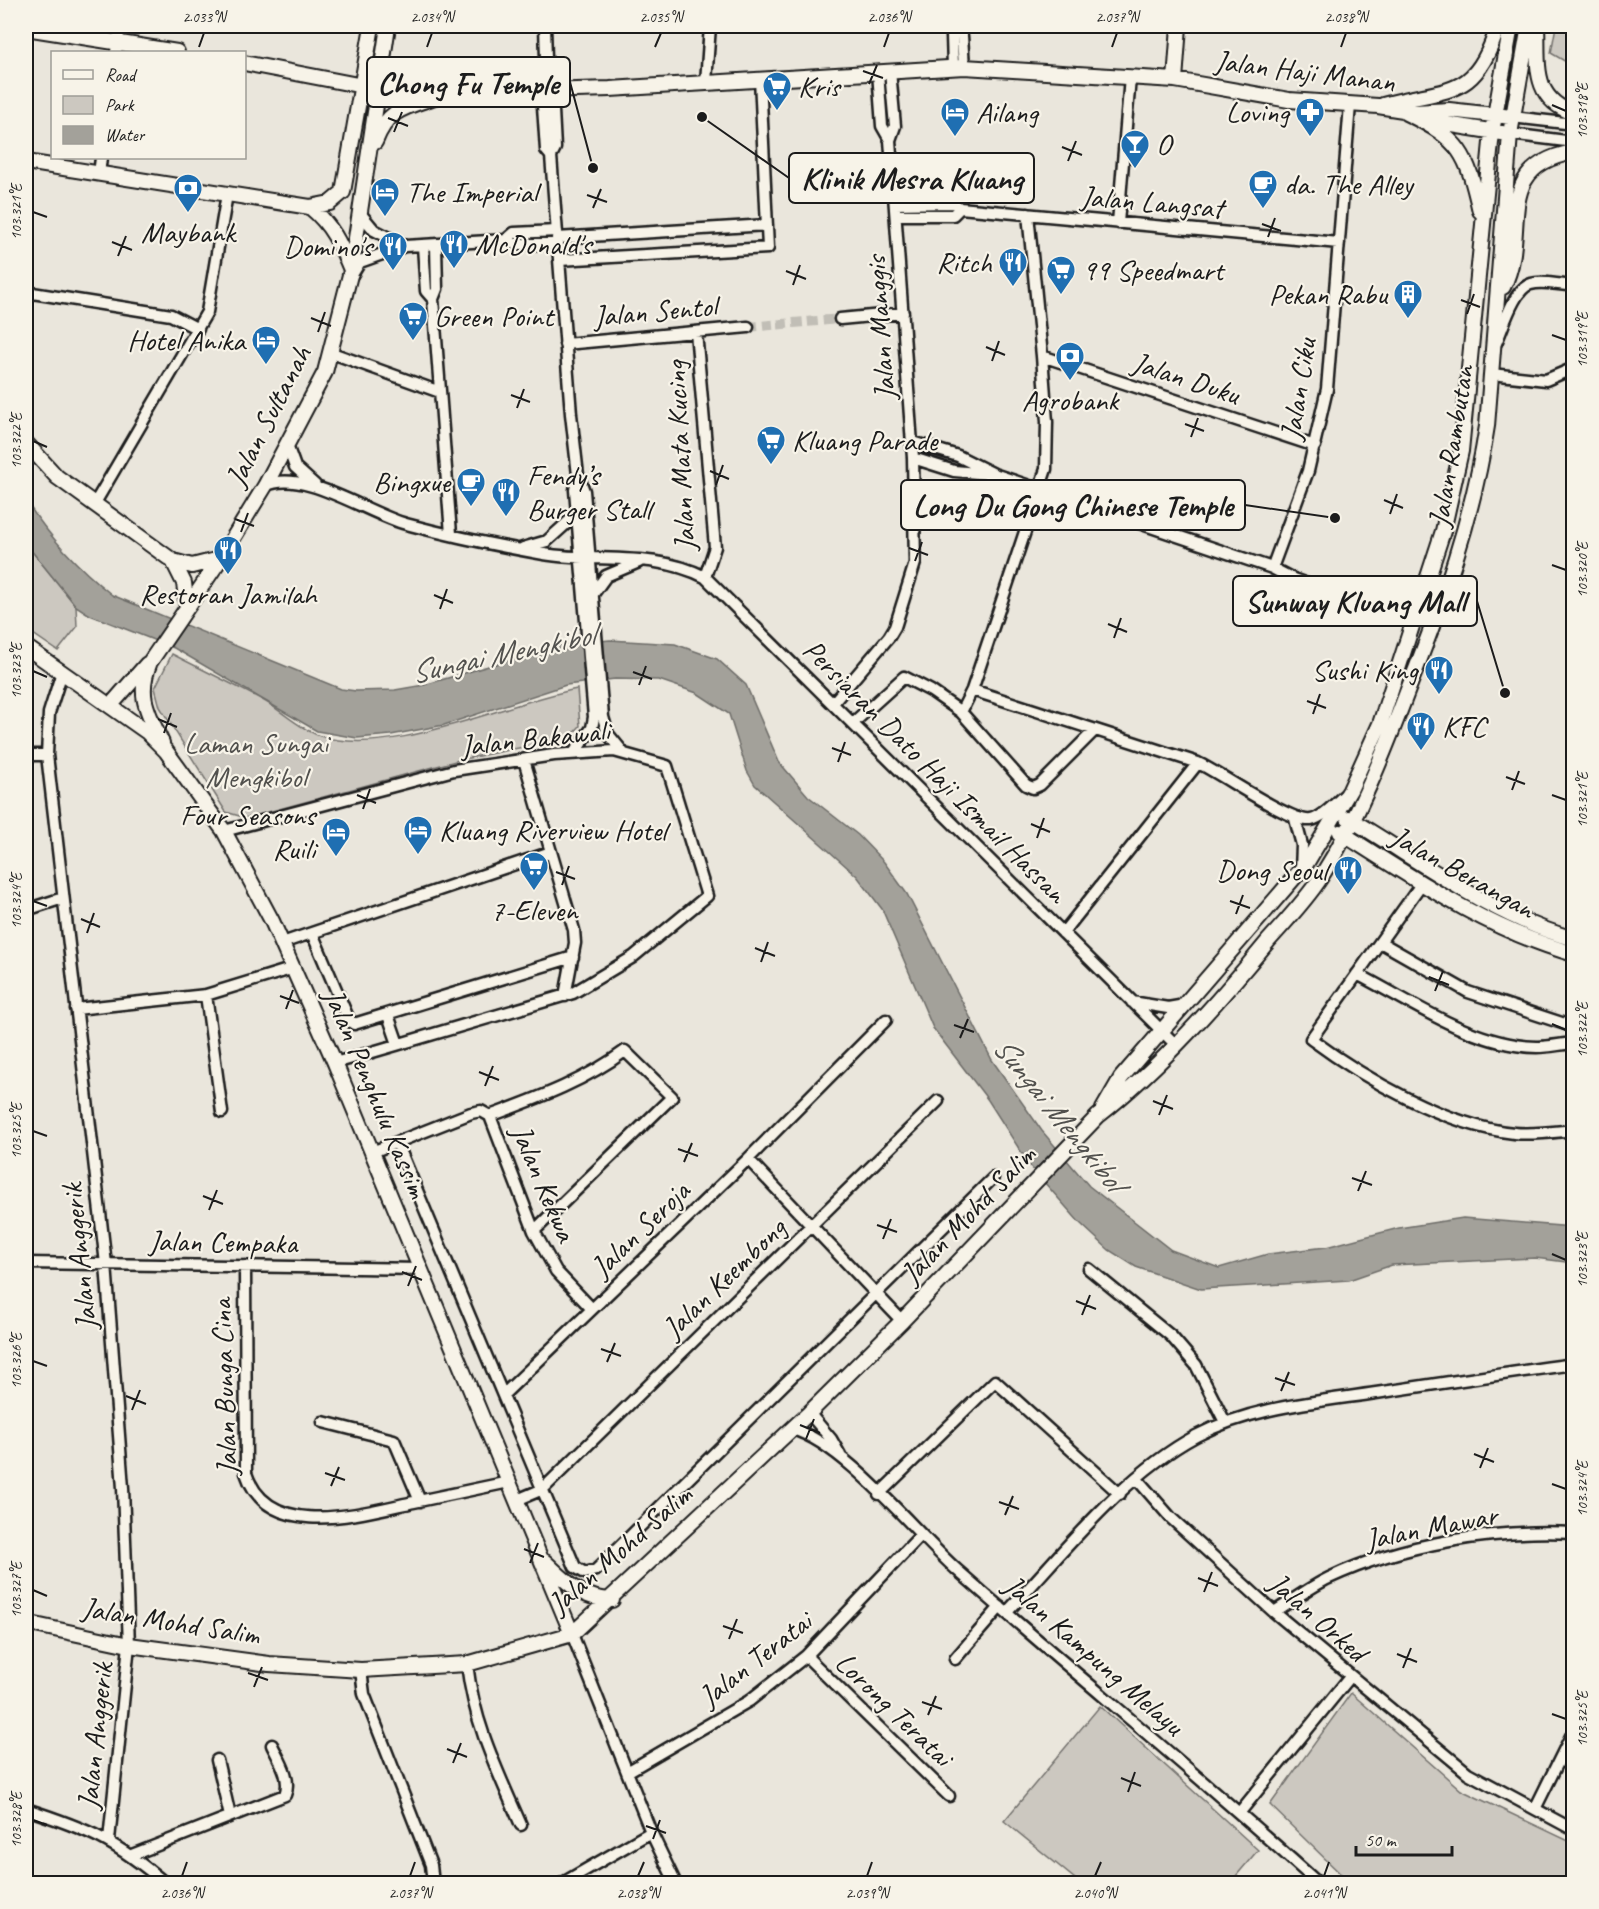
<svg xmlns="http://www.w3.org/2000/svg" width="1599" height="1909" font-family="Caveat,sans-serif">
	<rect width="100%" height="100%" fill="#eae6dc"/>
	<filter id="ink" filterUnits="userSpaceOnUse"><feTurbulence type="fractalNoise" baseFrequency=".0167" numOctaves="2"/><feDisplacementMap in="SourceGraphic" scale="12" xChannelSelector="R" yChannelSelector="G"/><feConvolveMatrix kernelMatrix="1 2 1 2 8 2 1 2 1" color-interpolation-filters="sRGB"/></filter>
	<g filter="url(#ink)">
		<path fill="#ccc8c0" stroke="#74726e" stroke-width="1.5" d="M1556 26H1573V66L1551 53Z
			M26 544 76 606 77 627 58 651 26 629Z
			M172 654C203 670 235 685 266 702 283 712 300 729 320 736 391 759 503 703 577 689L580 726 569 738 459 760 246 818 226 812 160 707 155 688Z
			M1351 1693 1461 1790 1573 1843V1883H1350L1270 1805Z
			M1100 1706 1258 1850 1230 1883H1080L1004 1821Z"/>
		<path fill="#a3a19a" stroke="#6d6c68" stroke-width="1.5" d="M26 501C50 538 77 567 112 595L341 689 356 691 395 690 424 685 560 645 610 640 675 644 717 659 746 685 779 762 808 796 858 835 884 862 907 894 992 1060 1042 1131 1089 1186 1171 1250 1219 1268 1268 1254 1326 1247 1399 1228 1463 1218 1573 1227V1263L1535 1258 1392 1265 1349 1280 1201 1289 1136 1267 1109 1250 1080 1223 1030 1166 988 1100 933 1028 882 909 857 876 755 785 747 771 729 714 697 693 659 680 615 679 566 685 444 725 391 735 357 738 317 731 174 648 90 615 76 606 26 544Z"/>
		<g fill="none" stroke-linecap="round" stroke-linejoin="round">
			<path stroke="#c1beb6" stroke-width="10" stroke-dasharray="10 5" stroke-linecap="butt" d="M748 327 840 319"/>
			<g stroke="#1c1c1c" stroke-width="15">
				<path id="street" d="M545 26 547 91
					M958 29 962 36 964 67
					M116 52 120 26
					M953 67 952 36 958 29
					M878 72 882 126 890 140
					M706 82 710 26
					M542 92 546 150 551 156 571 414 578 475 584 491 603 717 608 734 622 751
					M1512 117 1574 124
					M1510 134 1574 142
					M551 156 555 148 552 91
					M99 174 101 158
					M895 204 953 203 960 208 1339 243
					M360 213 374 230 405 246
					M1028 214 1042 356 1047 422 1046 469 972 690 961 712 1026 785 1033 788 1040 785 1095 730
					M896 215H953L960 208
					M1118 223 1130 77
					M557 238 767 225
					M506 240 514 233 557 231
					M436 245 437 289 433 299 451 534
					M423 246 426 291 433 299
					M559 260 768 248 760 79
					M352 275 360 262 405 246 506 240 515 244H558
					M26 292 171 315 198 329
					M840 319 903 313
					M696 332 715 547 705 577
					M1496 343C1503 328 1514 288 1531 284 1544 280 1560 286 1574 285
					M565 344 748 327
					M332 353 440 392
					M1042 356 1315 446
					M1491 374 1546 380 1574 368
					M912 442 958 456 994 474 1272 568 1293 579 1413 621
					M288 448 295 467 315 485
					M913 458 954 471 989 474
					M265 486C302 467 368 514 406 524 451 536 498 546 544 554 597 563 655 551 705 577L1175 1044
					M95 503 207 312 227 194
					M523 548 547 541 577 514
					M1272 568 1308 471 1327 389 1350 105
					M593 594 606 576 639 562
					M62 672 49 713 47 755 106 1264 123 1488 129 1645 109 1840
					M972 690 1198 763C1222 774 1291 823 1311 820 1323 818 1336 802 1345 795
					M833 703 889 637 895 627 915 563 913 458 890 140 895 126 890 71
					M853 723 904 677 931 691 961 712
					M574 753 592 728 594 717 575 490 578 475
					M26 755H47
					M524 760 574 930 575 943 565 996
					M1295 819 1302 845 1301 871
					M224 831 454 770 554 755 614 751 667 766 707 896 633 957 573 993 335 1063
					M1422 883 1311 1039C1365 1079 1446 1126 1514 1133 1533 1135 1554 1132 1574 1130
					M26 910 63 898
					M312 933 349 1020 354 1024 573 957
					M1063 933 1198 763
					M1380 942 1468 992 1574 1027
					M282 943 551 852
					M1357 974C1412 1002 1473 1046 1537 1047 1549 1047 1561 1044 1574 1043
					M206 995 222 1112
					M1132 1002 1168 1008 1185 1005
					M76 1009 206 995 294 968
					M388 1015 398 1044
					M490 1116C538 1098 583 1082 625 1051L672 1097 534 1231
					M397 1143 575 1567 585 1573 596 1570 993 1178
					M372 1152 471 1113 481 1111 490 1116 534 1231 556 1271 592 1309
					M748 1159 902 1321
					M26 1263 421 1269
					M245 1266 246 1473C268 1542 362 1513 414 1502 446 1495 477 1489 509 1482
					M1089 1269 1171 1336 1196 1365 1225 1422
					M503 1395 748 1159 886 1020
					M809 1413 831 1439 840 1455
					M323 1422 394 1440 420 1501
					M792 1429C845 1444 913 1530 956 1569 1076 1675 1200 1776 1319 1884
					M1137 1479 1171 1518 1274 1612 1468 1773 1574 1830
					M879 1494 995 1381 1120 1494
					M517 1500 543 1489 938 1101
					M1007 1612C1063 1553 1123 1475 1196 1436 1251 1407 1315 1402 1376 1393 1442 1383 1508 1373 1574 1364
					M1274 1612C1292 1601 1310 1587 1329 1578 1401 1544 1493 1529 1574 1533
					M572 1634 651 1832 676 1884
					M806 1656 949 1796
					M955 1659 1000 1607
					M467 1664C474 1724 497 1770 521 1825
					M361 1670 364 1694 431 1865 433 1884
					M217 1760 230 1816
					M627 1772 749 1701 806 1656 921 1535
					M26 1809C88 1829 116 1841 166 1884
					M1535 1809 1574 1730
					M1240 1812 1350 1677
					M132 1855 285 1795C292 1778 279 1760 272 1745
					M561 1884 651 1832"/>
			</g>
			<g stroke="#1c1c1c" stroke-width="18">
				<path id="secondary" d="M1537 26C1539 61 1530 99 1574 113
					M26 28 177 52
					M244 63 363 86 442 94 610 89 964 67 1175 80 1289 100 1378 106 1416 112 1449 110 1512 117
					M1175 80 1179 26
					M1383 105C1448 87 1475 101 1498 26
					M1406 113C1461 139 1467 154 1480 211
					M1433 119 1446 124 1502 133
					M375 142C388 108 406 107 438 96
					M26 162 310 207 330 203 343 192 372 26
					M310 207C331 224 341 245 351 270
					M1503 287C1531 233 1489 167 1574 152
					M26 443 57 477 173 561 184 583 187 607
					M173 561 192 566 220 559
					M26 647 147 732 166 751 224 831 272 921 335 1063 572 1634
					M111 705 147 664
					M162 743C148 713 136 695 150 662L221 558 265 486 325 372 351 271 388 26
					M1348 818C1421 861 1491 916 1574 939
					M1340 832C1414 879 1488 930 1574 954
					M1103 1109 1121 1078 1306 864 1350 790 1380 724 1443 531 1461 451 1492 132 1511 26
					M544 1561C566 1581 580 1599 612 1600
					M26 1623 129 1645 269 1664 361 1670 467 1664 572 1634 809 1413 902 1321 1098 1116C1162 1066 1218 1002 1269 940 1287 920 1307 899 1321 877 1359 817 1384 753 1409 687 1443 600 1473 519 1487 426L1510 134 1529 26"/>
			</g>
			<use href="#street" stroke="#f7f3e8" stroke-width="10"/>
			<use href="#secondary" stroke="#f7f3e8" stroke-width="14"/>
		</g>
	</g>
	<path fill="none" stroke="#1c1c1c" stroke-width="2" d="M199 47 204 33M427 47 432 33M655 47 661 33M884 47 889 33M1112 47 1117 33M1341 47 1346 33M863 71 883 78M869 84 877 65M1552 105 1566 111M388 118 408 126M394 132 402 112M1062 147 1082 155M1068 161 1076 141M587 195 607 202M593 208 601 189M33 212 47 217M1262 224 1281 231M1268 237 1275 218M112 242 132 250M118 256 126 236M786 271 806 279M793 285 800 265M1461 300 1480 307M1467 314 1474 294M311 318 331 326M318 332 325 312M1552 335 1566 340M986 347 1005 355M992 361 999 341M511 395 530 402M517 408 524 389M1185 424 1204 431M1191 437 1198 418M33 441 47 447M710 471 729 479M716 485 723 465M1384 500 1403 508M1390 514 1397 494M235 519 254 526M241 532 248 513M909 548 928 555M915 561 922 542M1552 565 1566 570M434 595 453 603M440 609 447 589M1108 624 1127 632M1114 638 1121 618M33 671 47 677M633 672 652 679M639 685 646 666M1307 701 1326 708M1313 714 1320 694M158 719 177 727M164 733 171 713M832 748 851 755M838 762 845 742M1506 777 1525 784M1512 790 1519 771M357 795 376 803M1552 795 1566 800M363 809 370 789M1031 824 1050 832M1037 838 1044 818M556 872 575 879M562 885 569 866M33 901 47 906M1230 901 1250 908M1236 914 1243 895M81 919 100 927M87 933 94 913M755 948 775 956M761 962 768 942M1429 977 1449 985M1435 991 1443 971M280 996 299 1003M286 1009 293 990M1552 1024 1566 1030M954 1025 974 1032M960 1038 968 1019M479 1072 499 1080M485 1086 493 1066M1153 1101 1173 1109M1159 1115 1167 1095M33 1131 47 1136M678 1149 698 1156M684 1162 692 1143M1352 1178 1372 1185M1358 1191 1366 1171M203 1196 223 1204M209 1210 217 1190M877 1225 897 1232M883 1239 891 1219M1552 1254 1566 1260M402 1272 422 1280M408 1286 416 1266M1076 1301 1096 1309M1082 1315 1090 1295M601 1349 621 1356M33 1361 47 1366M607 1362 615 1343M1275 1378 1295 1385M1281 1391 1289 1372M126 1396 146 1404M132 1410 140 1390M800 1425 820 1433M806 1439 814 1419M1474 1454 1494 1462M1480 1468 1488 1448M325 1473 345 1480M1552 1484 1566 1489M331 1486 339 1467M999 1502 1019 1509M1005 1515 1013 1496M524 1549 544 1557M530 1563 538 1543M1198 1578 1218 1586M33 1590 47 1596M1204 1592 1212 1572M723 1626 743 1633M729 1639 737 1619M1397 1654 1417 1662M1403 1668 1411 1648M248 1673 268 1680M254 1687 262 1667M922 1702 942 1709M1552 1714 1566 1719M928 1715 936 1696M447 1749 467 1757M453 1763 461 1743M1121 1778 1141 1786M1128 1792 1135 1772M33 1820 47 1825M646 1826 666 1833M653 1839 660 1820M182 1876 187 1862M410 1876 415 1862M638 1876 644 1862M867 1876 872 1862M1095 1876 1101 1862M1324 1876 1329 1862"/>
	<defs>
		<g id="supermarket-pin" transform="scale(1.5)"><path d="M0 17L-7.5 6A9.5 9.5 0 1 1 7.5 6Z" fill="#1f6fb2" stroke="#f7f3e8"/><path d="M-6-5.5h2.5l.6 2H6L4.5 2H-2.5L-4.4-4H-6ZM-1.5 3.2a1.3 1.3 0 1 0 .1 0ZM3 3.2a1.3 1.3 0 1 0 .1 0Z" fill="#fff"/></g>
		<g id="hotel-pin" transform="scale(1.5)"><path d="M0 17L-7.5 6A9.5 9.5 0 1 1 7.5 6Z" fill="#1f6fb2" stroke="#f7f3e8"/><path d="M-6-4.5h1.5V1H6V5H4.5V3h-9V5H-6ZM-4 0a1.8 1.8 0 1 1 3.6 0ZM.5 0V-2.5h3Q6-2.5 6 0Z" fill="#fff"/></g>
		<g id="pharmacy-pin" transform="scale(1.5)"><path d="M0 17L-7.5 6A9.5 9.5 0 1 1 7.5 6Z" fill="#1f6fb2" stroke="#f7f3e8"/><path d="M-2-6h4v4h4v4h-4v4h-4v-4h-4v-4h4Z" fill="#fff"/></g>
		<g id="bar-pin" transform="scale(1.5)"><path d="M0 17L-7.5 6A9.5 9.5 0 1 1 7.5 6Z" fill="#1f6fb2" stroke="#f7f3e8"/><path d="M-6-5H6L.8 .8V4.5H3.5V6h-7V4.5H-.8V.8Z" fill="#fff"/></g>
		<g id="cafe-pin" transform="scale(1.5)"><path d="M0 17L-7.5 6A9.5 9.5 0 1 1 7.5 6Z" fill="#1f6fb2" stroke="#f7f3e8"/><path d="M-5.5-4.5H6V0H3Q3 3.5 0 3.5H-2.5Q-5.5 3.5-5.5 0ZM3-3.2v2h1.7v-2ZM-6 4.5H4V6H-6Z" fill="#fff"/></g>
		<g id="bank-pin" transform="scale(1.5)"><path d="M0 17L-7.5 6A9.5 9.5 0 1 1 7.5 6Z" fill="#1f6fb2" stroke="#f7f3e8"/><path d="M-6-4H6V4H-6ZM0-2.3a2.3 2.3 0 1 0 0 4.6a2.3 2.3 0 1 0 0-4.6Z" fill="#fff"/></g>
		<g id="restaurant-pin" transform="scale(1.5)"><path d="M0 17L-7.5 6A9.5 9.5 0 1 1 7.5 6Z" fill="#1f6fb2" stroke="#f7f3e8"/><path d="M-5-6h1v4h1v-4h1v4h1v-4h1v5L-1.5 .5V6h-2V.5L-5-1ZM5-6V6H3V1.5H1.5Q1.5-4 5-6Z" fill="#fff"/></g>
		<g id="building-pin" transform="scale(1.5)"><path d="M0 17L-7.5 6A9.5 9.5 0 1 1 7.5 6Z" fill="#1f6fb2" stroke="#f7f3e8"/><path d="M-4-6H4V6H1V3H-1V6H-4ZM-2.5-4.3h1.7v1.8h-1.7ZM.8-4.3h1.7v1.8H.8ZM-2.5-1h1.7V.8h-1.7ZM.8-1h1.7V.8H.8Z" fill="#fff"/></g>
	</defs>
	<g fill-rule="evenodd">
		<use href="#supermarket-pin" x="777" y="86"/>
		<use href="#hotel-pin" x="955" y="112"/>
		<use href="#pharmacy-pin" x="1310" y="112"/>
		<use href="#bar-pin" x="1135" y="144"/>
		<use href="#cafe-pin" x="1263" y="184"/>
		<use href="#bank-pin" x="188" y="188"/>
		<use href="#hotel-pin" x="385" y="192"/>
		<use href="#restaurant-pin" x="454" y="244"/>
		<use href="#restaurant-pin" x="393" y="246"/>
		<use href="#restaurant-pin" x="1013" y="262"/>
		<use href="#supermarket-pin" x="1061" y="270"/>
		<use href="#building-pin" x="1408" y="294"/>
		<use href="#supermarket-pin" x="413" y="316"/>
		<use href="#hotel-pin" x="266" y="340"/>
		<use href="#bank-pin" x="1070" y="356"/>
		<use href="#supermarket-pin" x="771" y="440"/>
		<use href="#cafe-pin" x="471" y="482"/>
		<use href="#restaurant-pin" x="506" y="492"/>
		<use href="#restaurant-pin" x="228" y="550"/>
		<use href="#restaurant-pin" x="1439" y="670"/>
		<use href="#restaurant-pin" x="1421" y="726"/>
		<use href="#hotel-pin" x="418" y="830"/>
		<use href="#hotel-pin" x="336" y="832"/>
		<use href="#supermarket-pin" x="534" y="866"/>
		<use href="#restaurant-pin" x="1348" y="870"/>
	</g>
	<g text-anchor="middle" stroke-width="4.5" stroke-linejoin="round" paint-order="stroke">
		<g font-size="30" fill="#1c1c1c" stroke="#f7f3e8">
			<text transform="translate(1305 71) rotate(7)" y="10">Jalan Haji Manan</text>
			<text transform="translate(1152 202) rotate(5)" y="10">Jalan Langsat</text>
			<text transform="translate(655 311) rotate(-5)" y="10">Jalan Sentol</text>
			<text transform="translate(880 328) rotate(-94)" y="10">Jalan Manggis</text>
			<text transform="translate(1186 378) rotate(18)" y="10">Jalan Duku</text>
			<text transform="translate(1298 389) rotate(-81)" y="10">Jalan Ciku</text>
			<text transform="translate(268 416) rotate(-63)" y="10">Jalan Sultanah</text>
			<text transform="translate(1451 446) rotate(-81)" y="10">Jalan Rambutan</text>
			<text transform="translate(680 456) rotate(-93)" y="10">Jalan Mata Kucing</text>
			<text transform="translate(535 738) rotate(-6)" y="10">Jalan Bakawali</text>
			<text transform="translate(935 771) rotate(45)" y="10">Persiaran Dato Haji Ismail Hassan</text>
			<text transform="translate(1463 872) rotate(29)" y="10">Jalan Berangan</text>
			<text transform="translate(376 1093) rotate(67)" y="10">Jalan Penghulu Kassim</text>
			<text transform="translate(544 1183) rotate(67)" y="10">Jalan Kekwa</text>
			<text transform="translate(968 1214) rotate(-46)" y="10">Jalan Mohd Salim</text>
			<text transform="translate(640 1229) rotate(-44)" y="10">Jalan Seroja</text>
			<text transform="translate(223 1242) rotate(1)" y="10">Jalan Cempaka</text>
			<text transform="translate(79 1257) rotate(-96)" y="10">Jalan Anggerik</text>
			<text transform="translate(724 1278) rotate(-44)" y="10">Jalan Keembong</text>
			<text transform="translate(224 1387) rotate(-92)" y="10">Jalan Bunga Cina</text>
			<text transform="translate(1431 1527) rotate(-11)" y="10">Jalan Mawar</text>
			<text transform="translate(620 1549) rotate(-41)" y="10">Jalan Mohd Salim</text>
			<text transform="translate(1318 1617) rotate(41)" y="10">Jalan Orked</text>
			<text transform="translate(171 1621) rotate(9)" y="10">Jalan Mohd Salim</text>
			<text transform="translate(1094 1655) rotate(41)" y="10">Jalan Kampung Melayu</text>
			<text transform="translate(755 1659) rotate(-38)" y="10">Jalan Teratai</text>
			<text transform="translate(894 1709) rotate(44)" y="10">Lorong Teratai</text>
			<text transform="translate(95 1736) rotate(-84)" y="10">Jalan Anggerik</text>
		</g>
		<g font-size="30" fill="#1c1c1c" stroke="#f7f3e8" text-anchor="start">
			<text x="798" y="96">Kris</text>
			<text x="976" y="122">Ailang</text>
			<text x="1289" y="122" text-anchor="end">Loving</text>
			<text x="1156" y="154">O</text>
			<text x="1284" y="194">da. The Alley</text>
			<text x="406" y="202">The Imperial</text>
			<text x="188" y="242" text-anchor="middle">Maybank</text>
			<text x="475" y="254">McDonald's</text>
			<text x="372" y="256" text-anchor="end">Domino's</text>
			<text x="992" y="272" text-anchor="end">Ritch</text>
			<text x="1082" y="280">99 Speedmart</text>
			<text x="1387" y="304" text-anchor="end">Pekan Rabu</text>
			<text x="434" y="326">Green Point</text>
			<text x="245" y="350" text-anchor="end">Hotel Anika</text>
			<text x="1070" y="410" text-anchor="middle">Agrobank</text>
			<text x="792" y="450">Kluang Parade</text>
			<text x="527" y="485">Fendy’s<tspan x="527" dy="34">Burger Stall</tspan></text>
			<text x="450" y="492" text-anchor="end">Bingxue</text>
			<text x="228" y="604" text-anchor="middle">Restoran Jamilah</text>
			<text x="1418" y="680" text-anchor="end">Sushi King</text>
			<text x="1442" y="736">KFC</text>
			<text x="315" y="825" text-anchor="end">Four Seasons<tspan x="315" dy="34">Ruili</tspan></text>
			<text x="439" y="840">Kluang Riverview Hotel</text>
			<text x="1327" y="880" text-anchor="end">Dong Seoul</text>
			<text x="534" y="920" text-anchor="middle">7-Eleven</text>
		</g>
		<g font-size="30" fill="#51504d" stroke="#f7f3e8">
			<text x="256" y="753">Laman Sungai<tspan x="256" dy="34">Mengkibol</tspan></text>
		</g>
		<g font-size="32" font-style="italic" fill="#52514e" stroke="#f7f3e8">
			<text transform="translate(502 653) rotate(-12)" y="11">Sungai Mengkibol</text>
			<text transform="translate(1059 1113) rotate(51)" y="11">Sungai Mengkibol</text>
		</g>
	</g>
	<path fill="none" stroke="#1c1c1c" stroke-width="2" d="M593 168L570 82M702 117L789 178M1335 518L1245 505M1505 693L1477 601"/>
	<g fill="#1c1c1c" stroke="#f7f3e8" stroke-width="2">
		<circle cx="593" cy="168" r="6"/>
		<circle cx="702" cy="117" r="6"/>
		<circle cx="1335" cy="518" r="6"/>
		<circle cx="1505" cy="693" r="6"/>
	</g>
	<g fill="#f7f3e8" stroke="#1c1c1c" stroke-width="2">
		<rect x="367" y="57" width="203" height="50" rx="6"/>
		<rect x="789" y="153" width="245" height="50" rx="6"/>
		<rect x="901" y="480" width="344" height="50" rx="6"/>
		<rect x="1233" y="576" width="244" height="50" rx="6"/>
	</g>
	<g font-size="32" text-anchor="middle" font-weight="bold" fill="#1c1c1c">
		<text x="468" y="94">Chong Fu Temple</text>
		<text x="912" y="189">Klinik Mesra Kluang</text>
		<text x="1073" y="516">Long Du Gong Chinese Temple</text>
		<text x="1355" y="612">Sunway Kluang Mall</text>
	</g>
	<rect width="1599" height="1909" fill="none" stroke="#f7f3e8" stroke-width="66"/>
	<rect x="51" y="51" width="195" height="108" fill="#f7f3e8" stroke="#9f9d96" stroke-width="1.5"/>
	<rect x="63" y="70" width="30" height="9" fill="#f7f3e8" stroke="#9f9d96" stroke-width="1.5"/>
	<text x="105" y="81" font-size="18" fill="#1c1c1c">Road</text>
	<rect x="63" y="96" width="30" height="18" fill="#ccc8c0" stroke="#9f9d96" stroke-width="1.5"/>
	<text x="105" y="111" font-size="18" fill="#1c1c1c">Park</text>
	<rect x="63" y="126" width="30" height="18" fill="#a3a19a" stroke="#9f9d96" stroke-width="1.5"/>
	<text x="105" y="141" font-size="18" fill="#1c1c1c">Water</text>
	<path d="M1356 1846v9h96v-9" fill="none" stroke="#1c1c1c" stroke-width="3"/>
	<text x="1365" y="1846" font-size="18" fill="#1c1c1c" stroke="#f7f3e8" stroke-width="4.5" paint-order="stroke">50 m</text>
	<rect x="33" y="33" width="1533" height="1843" fill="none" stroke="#1c1c1c" stroke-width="2"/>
	<g font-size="15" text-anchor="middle" fill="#1c1c1c">
		<text x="204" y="22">2.033°N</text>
		<text x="432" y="22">2.034°N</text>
		<text x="661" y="22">2.035°N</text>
		<text x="889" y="22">2.036°N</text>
		<text x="1117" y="22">2.037°N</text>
		<text x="1346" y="22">2.038°N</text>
		<text transform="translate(1582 111) rotate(-90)" y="5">103.318°E</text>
		<text transform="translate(16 212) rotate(-90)" y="5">103.321°E</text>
		<text transform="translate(1582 340) rotate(-90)" y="5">103.319°E</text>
		<text transform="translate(16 441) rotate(-90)" y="5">103.322°E</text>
		<text transform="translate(1582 570) rotate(-90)" y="5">103.320°E</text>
		<text transform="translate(16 671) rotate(-90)" y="5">103.323°E</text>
		<text transform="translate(1582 800) rotate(-90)" y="5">103.321°E</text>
		<text transform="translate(16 901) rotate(-90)" y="5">103.324°E</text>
		<text transform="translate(1582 1030) rotate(-90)" y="5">103.322°E</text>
		<text transform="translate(16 1131) rotate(-90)" y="5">103.325°E</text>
		<text transform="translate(1582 1260) rotate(-90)" y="5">103.323°E</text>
		<text transform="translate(16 1361) rotate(-90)" y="5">103.326°E</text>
		<text transform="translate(1582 1489) rotate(-90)" y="5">103.324°E</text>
		<text transform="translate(16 1590) rotate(-90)" y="5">103.327°E</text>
		<text transform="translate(1582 1719) rotate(-90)" y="5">103.325°E</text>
		<text transform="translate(16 1820) rotate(-90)" y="5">103.328°E</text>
		<text x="182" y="1898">2.036°N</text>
		<text x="410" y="1898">2.037°N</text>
		<text x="638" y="1898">2.038°N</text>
		<text x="867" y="1898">2.039°N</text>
		<text x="1095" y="1898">2.040°N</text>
		<text x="1324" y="1898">2.041°N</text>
	</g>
</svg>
